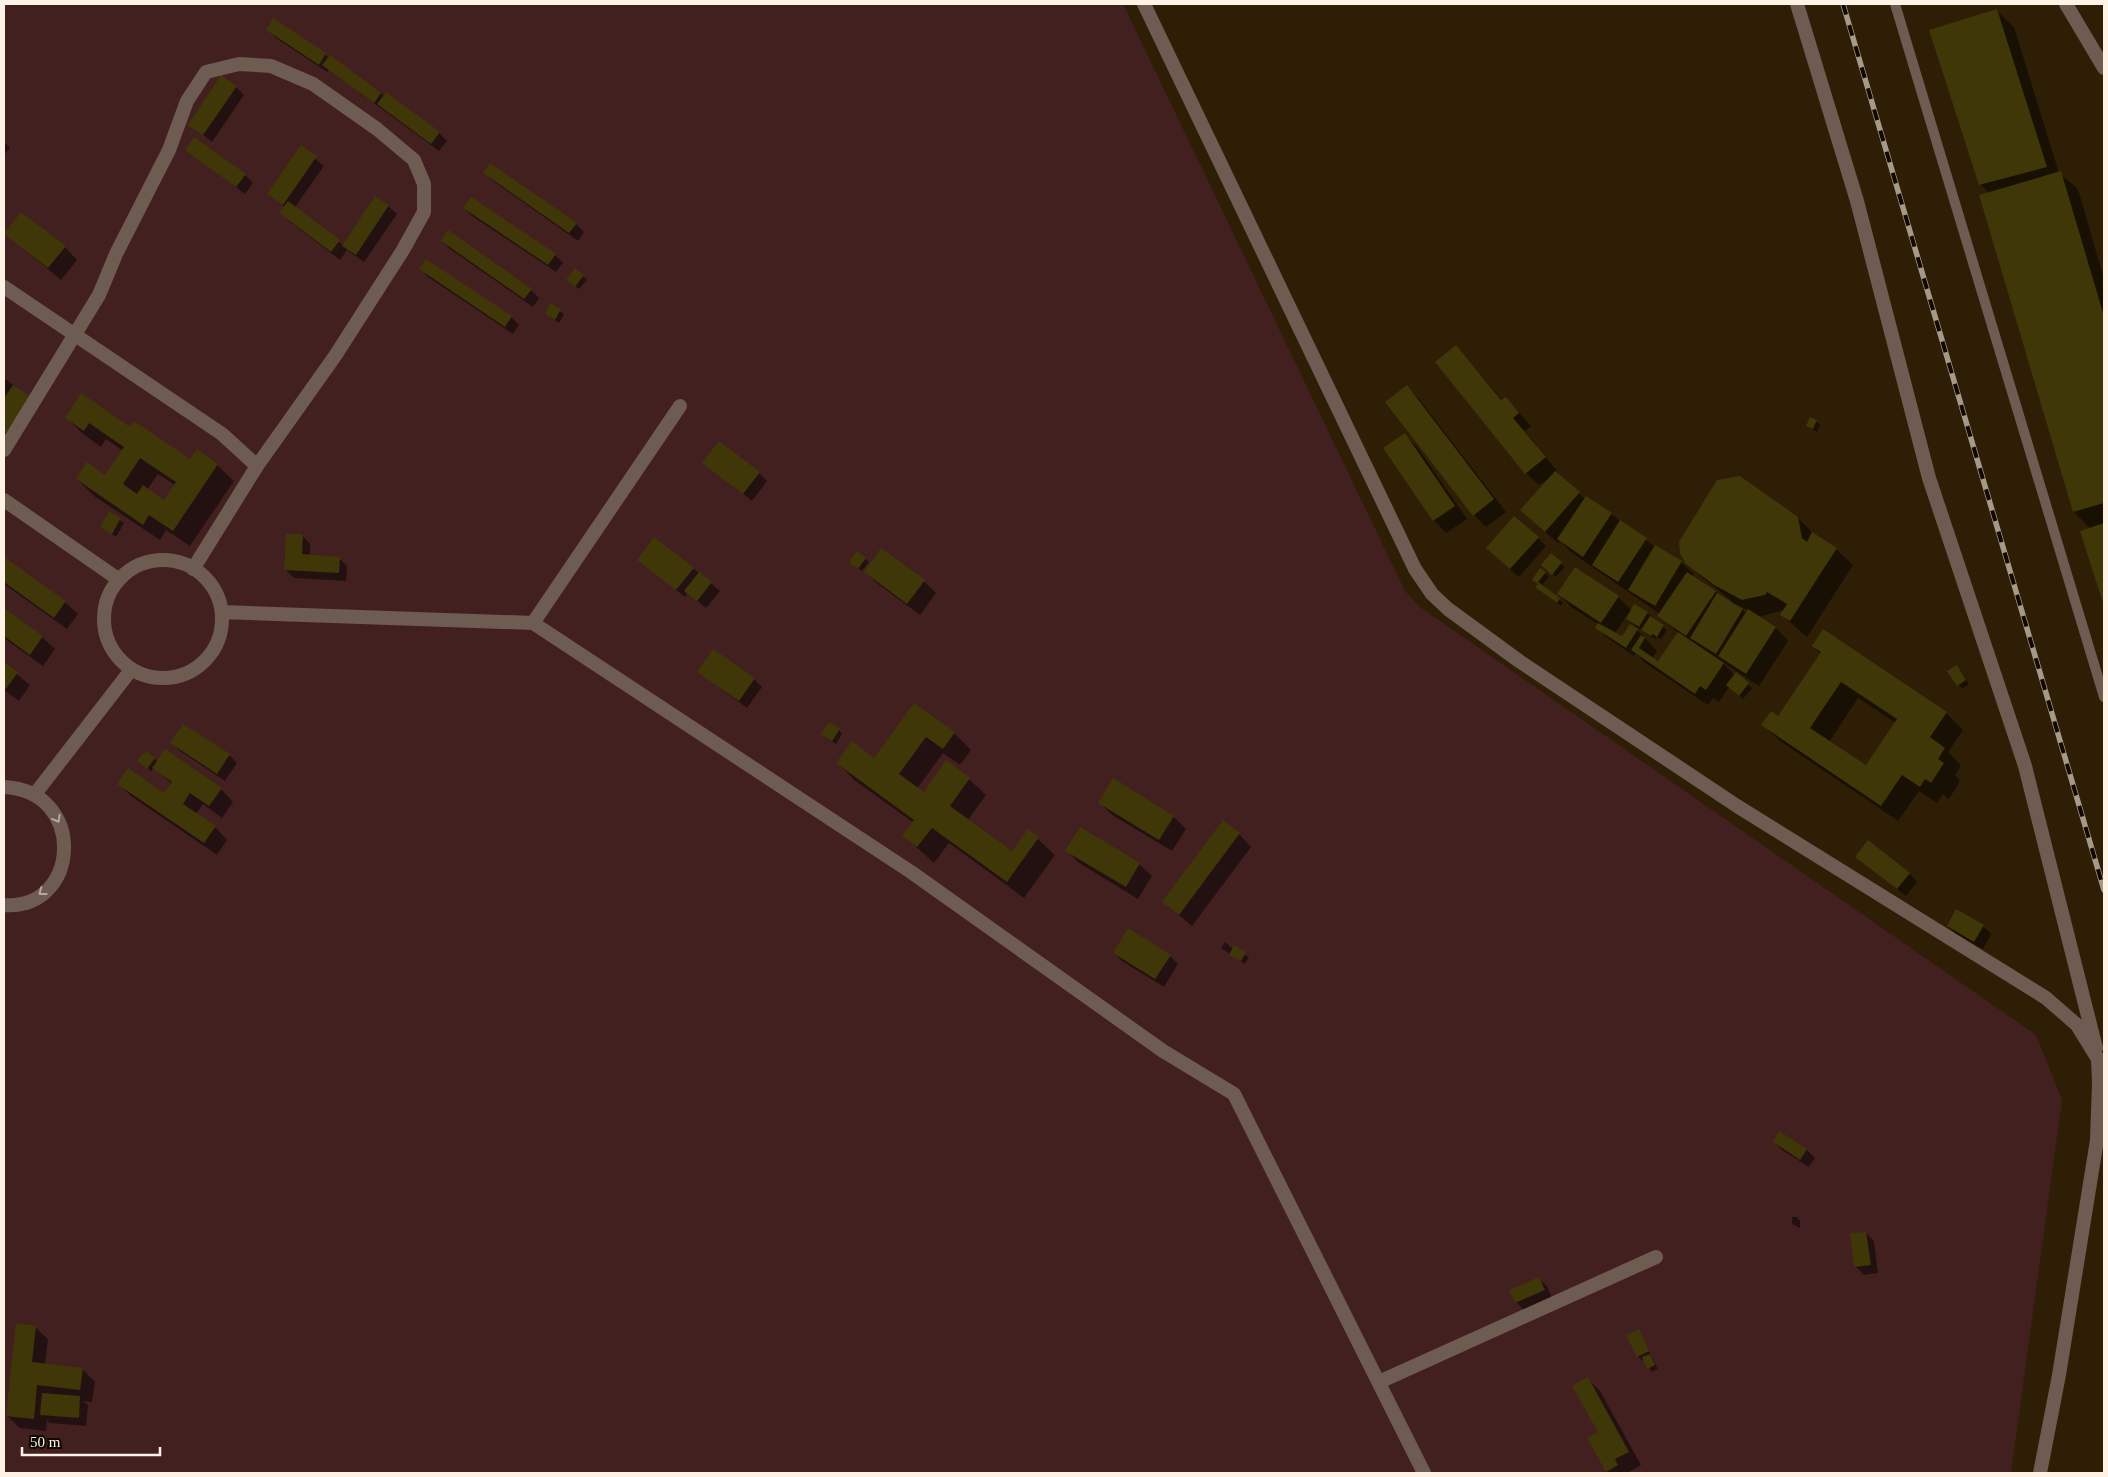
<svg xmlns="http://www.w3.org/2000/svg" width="2108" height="1477" font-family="'Times New Roman',serif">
	<rect width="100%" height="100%" fill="#2e1e06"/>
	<path fill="#432020" d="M4 4H1123L1405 591 1420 607 2036 1035 2062 1100 2011 1473H4Z"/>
	<path fill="#0007" fill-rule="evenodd" d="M1997 11 2014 27 2059 173 2078 189 2104 279V603L2082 531 2091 529 2074 512 1981 196 1989 193 1980 184Z
		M274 20 439 133 447 141 439 151 329 70 327 72 276 38 268 30Z
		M236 87 244 95 212 142 190 124Z
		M4 142 10 148 4 155Z
		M301 147 324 166 295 207 344 246 388 206 397 214 364 262 347 250 340 260 289 221 281 213 285 207 268 193Z
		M187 150 245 175 253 183 245 194Z
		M485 173 576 224 584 232 578 241 493 181Z
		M464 208 555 255 563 263 556 272 472 216Z
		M6 234 65 247 77 260 61 280Z
		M442 241 531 290 539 298 533 307 450 249Z
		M426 261 511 317 519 325 513 334 428 277 420 269Z
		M583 276 587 280 579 289 572 283Z
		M551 305 564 314 559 323 546 314Z
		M1456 346 1503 401 1506 398 1531 426 1525 431 1557 471 1555 472 1585 499 1611 514 1655 547 1681 562 1694 574 1692 577 1731 602 1732 601 1705 580 1687 563 1798 518 1814 534 1836 549 1853 565 1807 637 1782 615 1784 610 1758 617 1776 628 1788 641 1759 686 1721 661 1735 676 1736 674 1752 688 1743 699 1729 687 1719 702 1713 698 1708 705 1645 663 1636 653 1634 656 1605 636 1597 628 1599 625 1571 607 1559 594 1618 597 1632 611 1647 613 1667 630 1661 639 1657 637 1655 639 1631 623 1627 619 1631 612 1630 611 1615 633 1623 637 1630 626 1637 630 1657 651 1652 658 1659 663 1678 633 1659 616 1660 614 1571 552 1560 541 1558 543 1534 522 1550 478 1539 485 1526 473 1437 362ZM1738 605 1749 611 1747 614Z
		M4 378 30 398 4 456Z
		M1406 387 1419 399 1506 512 1486 527 1474 515Z
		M66 417 130 429 190 461 217 465 234 481 190 546 166 530 160 540 94 496 77 479 105 477 123 451 106 439 101 447 83 434ZM158 474 175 485 165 502 147 490Z
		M1816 421 1820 425 1817 432 1807 425Z
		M1405 435 1417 447 1467 519 1446 533 1434 520Z
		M704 463 759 473 767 481 752 501Z
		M110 513 124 523 116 537 102 527Z
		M302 535 310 544V556L339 558 347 566 346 581 294 578 286 570Z
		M1538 538 1546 546 1519 577 1496 556Z
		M1551 555 1565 567 1556 577 1546 569Z
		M4 558 65 602 78 614 67 629 4 584Z
		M865 558 869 562 862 571 854 565Z
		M638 560 693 568 720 591 706 608 688 593 685 597Z
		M866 572 924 581 936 593 920 615 878 584Z
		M1545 573 1549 576 1542 586 1563 603 1561 606 1541 590 1539 584 1533 580Z
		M4 609 42 637 55 649 43 666 4 638Z
		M1813 646 1946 713 1963 730 1948 752 1961 766 1955 775 1960 781 1949 799 1943 794 1937 803 1919 791 1898 821 1780 741 1763 725 1778 718 1821 654ZM1858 698 1896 723 1866 767 1829 742Z
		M4 664 30 685 19 701 4 690Z
		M1960 670 1969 684 1962 689 1949 671Z
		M699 672 754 679 762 687 747 708Z
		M914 704 954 733 971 750 960 765 943 753 917 789 924 793 969 779 986 795 968 820 1012 853 1028 830 1055 855 1024 898 949 843 934 863 904 836 914 823 854 780 838 763 874 759Z
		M839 730 842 734 836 744 826 737Z
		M172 743 229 755 237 763 225 781 180 751Z
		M154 759 221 789 233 802 222 818 203 804 196 814 215 827 227 840 217 855 131 796 119 784 165 795 172 784 154 768 151 771 143 765Z
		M1099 802 1173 816 1186 829 1172 851 1112 815Z
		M1239 834 1251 847 1192 926 1163 902Z
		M1067 851 1139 864 1152 876 1138 899 1079 863Z
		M1857 857 1909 873 1917 882 1906 896Z
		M1948 926H1983L1991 934 1983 949 1956 934Z
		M1225 942 1233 949 1249 957 1245 964 1221 948Z
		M1114 953 1170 956 1178 964 1164 987 1122 961Z
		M1780 1133 1807 1150 1815 1158 1809 1167 1782 1150 1774 1142Z
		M1792 1217H1797L1800 1221V1228L1792 1224Z
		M1866 1233 1874 1241 1878 1273 1864 1275 1855 1266Z
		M1538 1278 1547 1286 1552 1298 1524 1310 1516 1302Z
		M35 1327 48 1339 45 1365 82 1369 95 1382 92 1402 83 1401 88 1405 86 1426 50 1423 47 1420 46 1431 20 1428 7 1416Z
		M1638 1330 1658 1369 1652 1372 1644 1359 1642 1360 1638 1357Z
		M1588 1379 1600 1391 1641 1465 1627 1473 1607 1472Z"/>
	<path fill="#3f3707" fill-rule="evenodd" d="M1997 9 2047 167 1979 185 1929 30Z
		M273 18 326 53 319 65 266 30Z
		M330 55 381 93 374 103 322 65Z
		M221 75 237 86 203 135 188 125Z
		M386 92 440 132 431 144 377 104Z
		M194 137 246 174 236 187 185 150Z
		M301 145 317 156 283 205 267 194Z
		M490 163 577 223 569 233 483 173Z
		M2061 171 2104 316V503L2073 512 1979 195Z
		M375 196 389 205 356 255 342 246Z
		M471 197 556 254 548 265 463 208Z
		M288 201 340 240 331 252 279 213Z
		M21 212 66 246 48 268 4 234Z
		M448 230 532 289 524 299 441 241Z
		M426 259 512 316 505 327 419 269Z
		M575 268 584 275 575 287 566 280Z
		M550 303 561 309 555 320 545 314Z
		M1456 345 1501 400 1506 397 1519 413 1513 418 1546 457 1525 474 1435 362Z
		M13 385 31 397 4 436V398Z
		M1407 385 1494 499 1473 516 1385 402Z
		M81 393 130 427 134 421 190 459 197 449 218 464 173 531 149 515 143 525 76 479 87 462 105 475 124 447 89 423 84 431 65 418ZM140 458 176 482 164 500 143 485 137 494 123 484Z
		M1810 417 1817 420 1813 429 1806 426Z
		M1405 433 1455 506 1433 521 1383 448Z
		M719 441 760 472 743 494 702 463Z
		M1555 471 1580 492 1545 532 1520 510Z
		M1740 476 1798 517 1802 538 1807 542 1812 532 1837 548 1790 621 1780 615 1787 604 1767 592 1765 595 1742 600 1714 585 1686 564 1680 553 1679 542 1717 480Z
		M1586 496 1612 513 1583 557 1557 539Z
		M109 511 121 518 112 534 100 527Z
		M1514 516 1539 537 1510 569 1486 548Z
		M1620 520 1647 538 1618 582 1592 565Z
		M2104 523V606L2080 531Z
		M286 534H303L302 554 340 557 339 573 284 570Z
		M654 537 694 568 676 590 637 560Z
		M1655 545 1682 561 1655 606 1628 590Z
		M881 548 925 580 907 604 864 572Z
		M857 551 866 558 858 569 849 562Z
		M1551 553 1562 562 1552 575 1541 565Z
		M4 557 66 601 54 618 4 582Z
		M1575 567 1619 596 1601 623 1557 594Z
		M1540 568 1546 572 1538 582 1560 598 1557 603 1535 587 1538 584 1532 580Z
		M699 572 712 582 697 601 684 591Z
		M1687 572 1716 591 1686 636 1657 616Z
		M1717 593 1743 609 1716 654 1690 638Z
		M1634 604 1648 612 1639 627 1626 619Z
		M4 608 43 636 30 655 4 636Z
		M1748 609 1776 627 1746 674 1718 656Z
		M1650 616 1664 625 1657 637 1653 634 1651 636 1641 630Z
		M1598 623 1622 636 1630 624 1638 629 1626 648 1595 628Z
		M1823 629 1947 712 1930 737 1945 748 1938 759 1944 763 1931 783 1925 779 1920 787 1902 775 1881 806 1761 725 1771 711 1778 716 1821 652 1812 646ZM1841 682 1897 719 1866 765 1810 728Z
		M1678 632 1724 663 1706 690 1700 686 1695 694 1631 650 1641 635 1645 638 1639 648 1658 661Z
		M713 649 755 678 739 701 697 672Z
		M4 662 18 672 6 689 4 687Z
		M1957 665 1966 680 1957 686 1947 671Z
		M1736 672 1749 683 1739 696 1726 685Z
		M914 703 955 732 943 749 926 737 899 774 924 792 946 760 970 778 950 806 1012 851 1028 829 1039 837 1007 882 932 828 917 847 902 836 914 820 836 763 852 741 874 758Z
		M829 722 840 729 832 741 821 734Z
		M183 724 230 754 217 774 170 743Z
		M165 749 222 788 209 806 190 793 183 804 216 826 204 843 117 784 128 768 164 793 172 782 152 768Z
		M146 751 155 758 147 769 137 761Z
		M1113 778 1174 816 1159 840 1098 803Z
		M1223 820 1240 833 1179 915 1162 902Z
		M1080 827 1140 863 1126 887 1065 851Z
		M1868 840 1910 873 1897 889 1855 857Z
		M1956 909 1984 925 1974 942 1947 926Z
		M1128 928 1171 955 1155 979 1113 953Z
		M1234 945 1246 952 1241 961 1229 955Z
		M1779 1131 1807 1149 1800 1160 1773 1142Z
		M1866 1232 1871 1265 1854 1267 1850 1233Z
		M1539 1277 1545 1290 1515 1303 1509 1290Z
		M16 1323 36 1326 32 1362 83 1368 80 1390 37 1385 34 1419 6 1416Z
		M1639 1329 1649 1351 1637 1357 1626 1335Z
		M1650 1354 1655 1365 1647 1369 1642 1357Z
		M1588 1377 1629 1452 1615 1459 1618 1465 1606 1472 1587 1438 1598 1432 1572 1386Z
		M42 1393 80 1396 79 1418 40 1415Z"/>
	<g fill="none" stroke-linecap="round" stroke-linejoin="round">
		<path stroke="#6e5b51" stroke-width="10" d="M1895 4 2104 697"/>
		<path stroke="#6e5b51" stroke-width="14" d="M1144 4 1415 569 1432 594 1448 609 1519 661 1737 806 2046 998 2077 1025 2098 1059 2099 1083 2097 1140 2059 1375 2040 1473
			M1797 4 1857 201 1929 478 2025 766 2096 1048
			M2066 4 2104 68
			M4 287 222 434 257 466 193 569
			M4 450 99 295 116 254 169 150 187 101 206 72 239 64 271 66 313 84 377 129 414 160 424 184V212L403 250 335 356 257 466
			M4 500 118 579
			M104 619a59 59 0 1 1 118 0a59 59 0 1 1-118 0Z
			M222 612 533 623 911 872 1163 1051 1234 1094 1424 1473
			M533 623 680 406
			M4 787C88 791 80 911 4 905
			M35 794 131 670
			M1379 1382 1656 1257"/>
		<g stroke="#a69987" stroke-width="5.5">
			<path id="rail" d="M1843 4 2104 890"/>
		</g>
		<use href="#rail" stroke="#100902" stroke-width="4" stroke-dasharray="11" stroke-linecap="butt"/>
	</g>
	<defs><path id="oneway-chevron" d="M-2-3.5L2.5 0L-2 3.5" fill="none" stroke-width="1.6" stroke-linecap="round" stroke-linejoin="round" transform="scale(1.25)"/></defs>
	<g stroke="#b6a79b">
		<use href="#oneway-chevron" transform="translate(57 819) rotate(61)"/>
		<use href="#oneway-chevron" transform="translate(42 892) rotate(143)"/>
	</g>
	<rect width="2108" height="1477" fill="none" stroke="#fef3e5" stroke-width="10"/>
	<path d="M22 1447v8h138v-8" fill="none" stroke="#fef3e5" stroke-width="2.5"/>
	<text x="30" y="1447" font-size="15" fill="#fef3e5" stroke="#100902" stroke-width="4" paint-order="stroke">50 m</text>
</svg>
